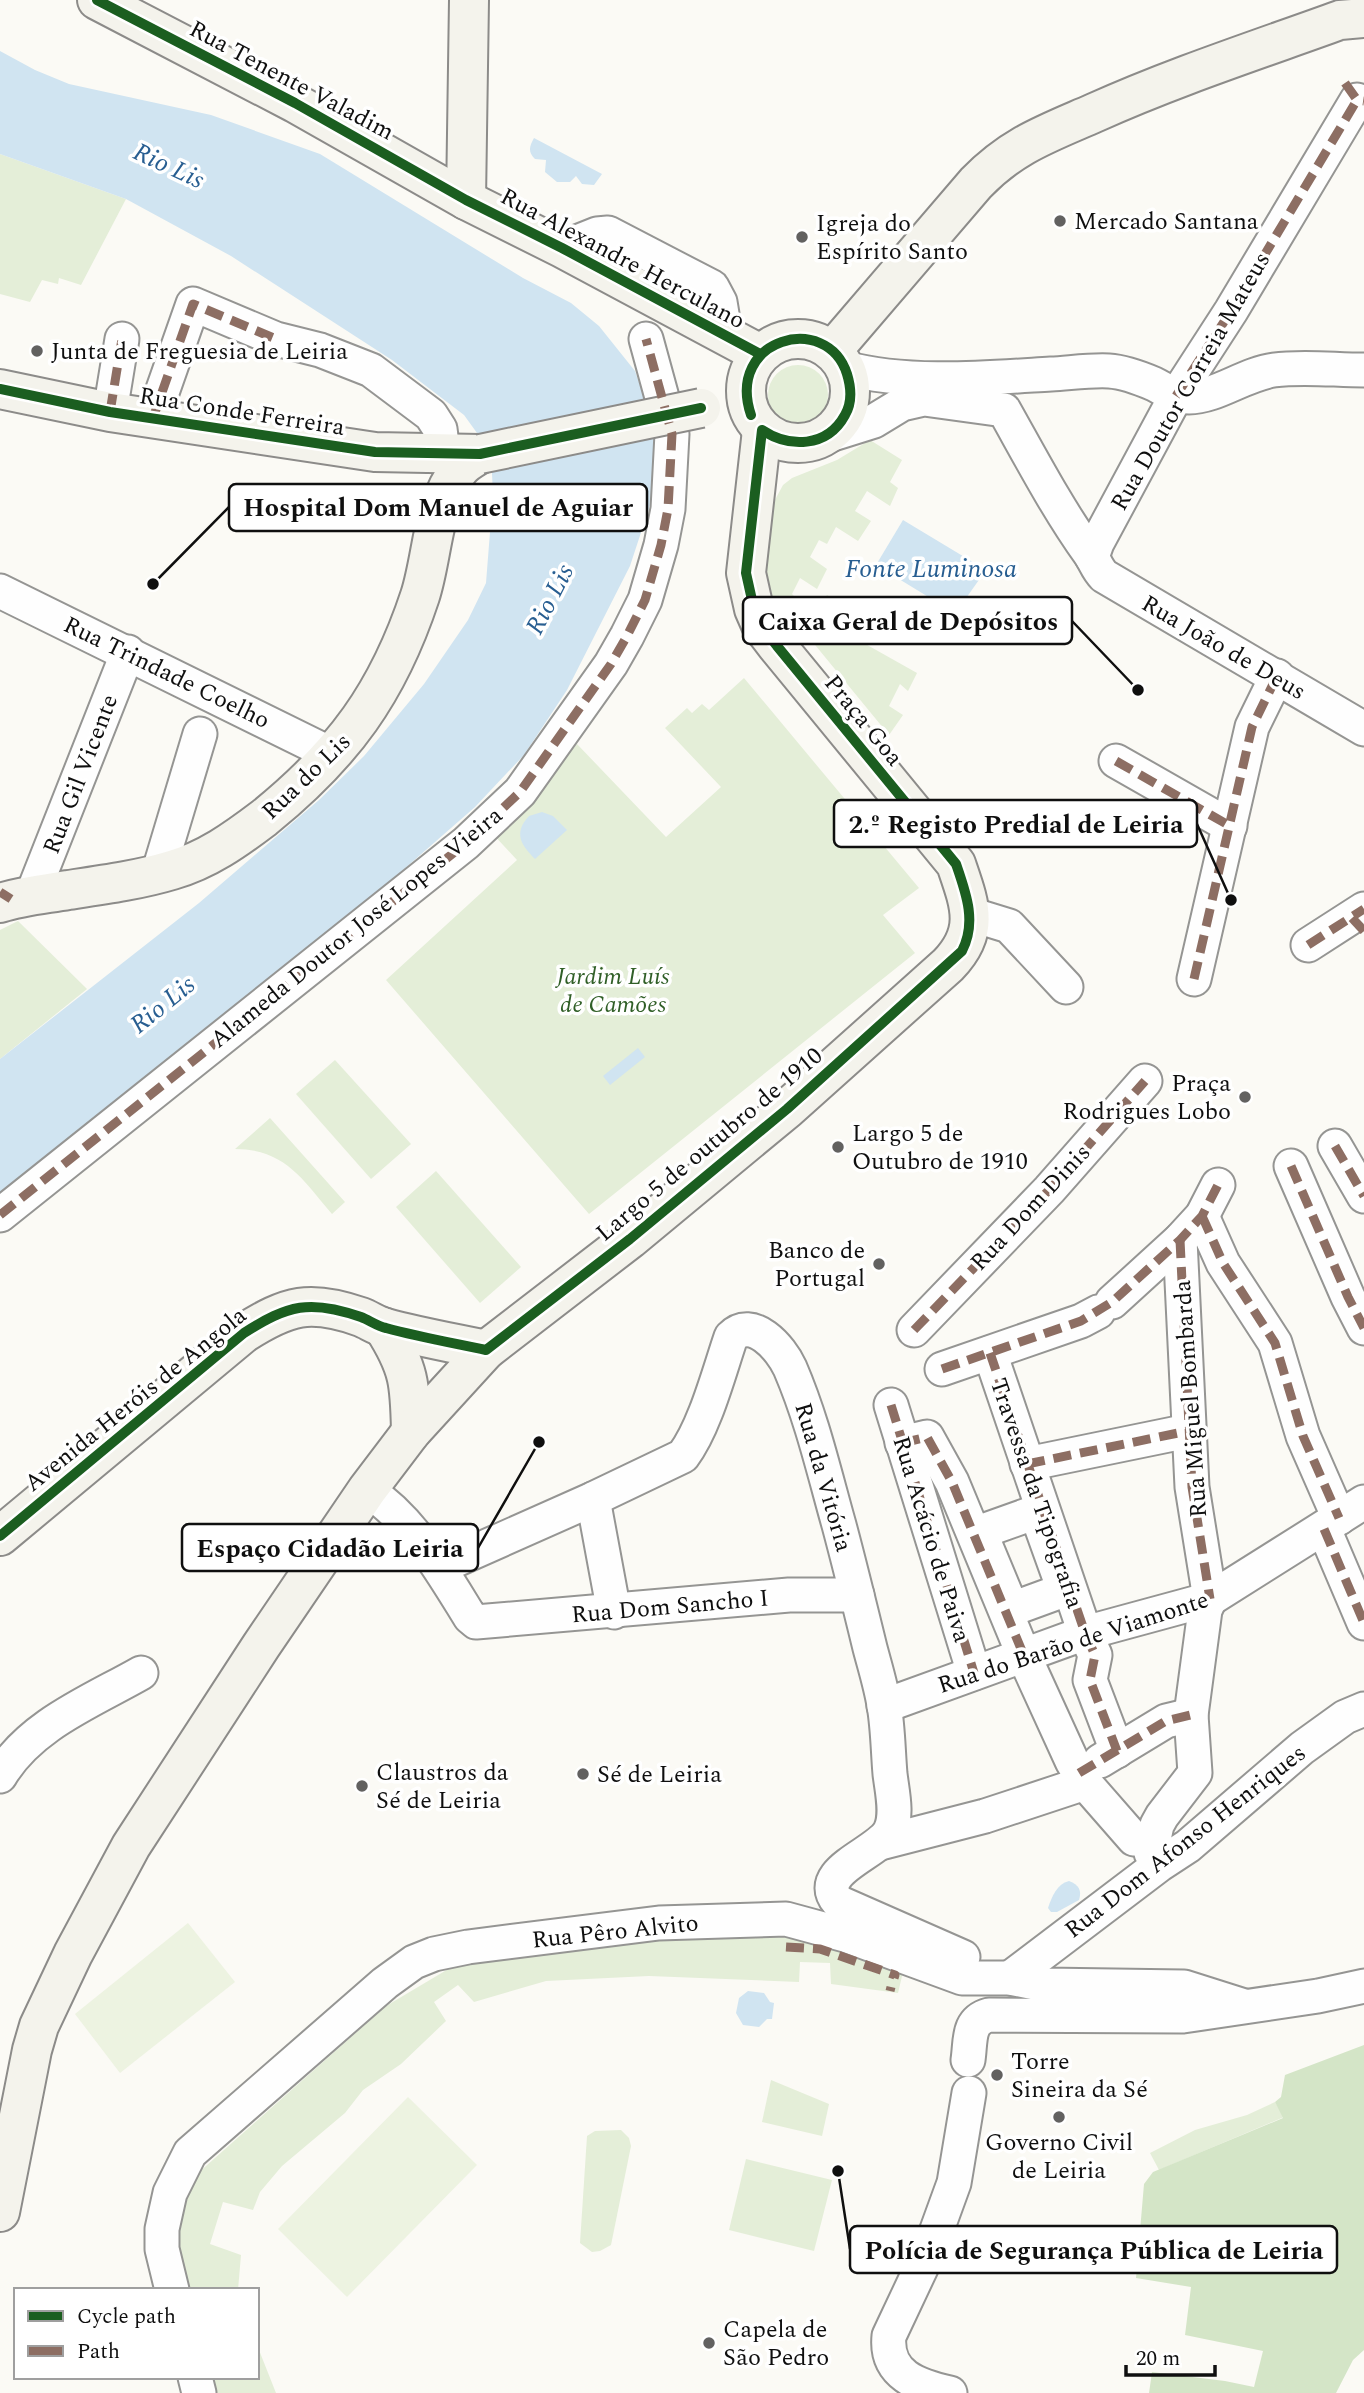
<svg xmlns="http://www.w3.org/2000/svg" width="1364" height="2393" font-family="Spectral,serif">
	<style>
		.green { fill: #e4eed8 }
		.forest { fill: #d4e5c7 }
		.pitch { fill: #edf3e1 }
		.water { fill: #d0e4f1 }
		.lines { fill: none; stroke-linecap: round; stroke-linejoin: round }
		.street-casing { stroke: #959593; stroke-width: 37 }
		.secondary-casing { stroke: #8c8b89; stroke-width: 42 }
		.street { stroke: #fefefe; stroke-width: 33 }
		.secondary { stroke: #f4f3ec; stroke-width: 38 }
		.secondary-bridge-casing { stroke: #8c8b89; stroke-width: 42; stroke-linecap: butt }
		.secondary-bridge { stroke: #f4f3ec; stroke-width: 38 }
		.quiet { stroke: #8d6e63; stroke-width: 9; stroke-dasharray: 18 9; stroke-linecap: butt }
		.cycleway-casing { stroke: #fff; stroke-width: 15 }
		.cycleway { stroke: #1b5e20; stroke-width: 10 }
		.poi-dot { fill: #626160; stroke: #fff; stroke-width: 2.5 }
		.labels { text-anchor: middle; stroke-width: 7; stroke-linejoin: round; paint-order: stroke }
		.street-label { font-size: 24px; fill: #0f0f0f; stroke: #fff }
		.poi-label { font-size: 24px; fill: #0f0f0f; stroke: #fff; text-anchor: start }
		.park-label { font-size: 24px; font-style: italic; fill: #305f27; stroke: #fff }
		.water-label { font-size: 26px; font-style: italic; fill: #285e91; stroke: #fff }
		.leader { fill: none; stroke: #0f0f0f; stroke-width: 2.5 }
		.callout-dot { fill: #0f0f0f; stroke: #fff; stroke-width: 2.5 }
		.callout { fill: #fff; stroke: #0f0f0f; stroke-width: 2.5 }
		.callout-label { font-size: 26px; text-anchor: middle; font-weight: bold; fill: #0f0f0f }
	</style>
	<rect width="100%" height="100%" fill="#fbfaf5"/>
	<g class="green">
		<path d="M0 154 126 199 81 285 59 278 58 284 42 280 30 302 0 294Z"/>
		<circle cx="798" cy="395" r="30"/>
		<path d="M870 440 902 460 890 482 898 488 890 506 867 491 855 511 871 521 858 541 836 527 827 544 819 540 810 557 827 569 817 589 800 578 792 594 798 600 787 621 766 605 756 579 768 513 783 485 792 478 837 460Z"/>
		<path d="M827 595 863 621 853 637 917 673 908 691 900 684 889 706 903 715 889 735 802 629Z"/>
		<path d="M744 678 919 888 883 915 915 953 589 1214 386 980 517 860 491 832 577 744 666 837 721 787 665 728 687 708 692 713 702 704 709 710Z"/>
		<path d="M18 921 87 989 0 1059V930Z"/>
		<path d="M335 1060 411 1144 371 1179 296 1094Z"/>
		<path d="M270 1118 345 1202 332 1214C303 1180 285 1149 235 1149Z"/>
		<path d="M436 1171 521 1267 480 1303 396 1207Z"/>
		<path d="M777 1934 826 1941 903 1972 898 1993 831 1984 830 1963 800 1962 799 1982 649 1976 546 1981 474 2002 458 1985 434 2002 446 2021 401 2064 363 2090 345 2113 282 2166 260 2192 253 2210 223 2202 210 2244 241 2255 238 2290H186L174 2230 188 2182 386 2006 450 1968 601 1943Z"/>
		<path d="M771 2080 829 2104 822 2136 762 2122Z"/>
		<path d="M1275 2102 1284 2117 1159 2170 1150 2153 1195 2130 1247 2115Z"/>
		<path d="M621 2130 629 2138 631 2146 611 2245 600 2251 592 2252 580 2243 587 2136 595 2131Z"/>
		<path d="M746 2159 832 2180 814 2251 729 2230Z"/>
		<path d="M257 2345 276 2393H217L212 2377H257Z"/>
	</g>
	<path class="forest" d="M1364 2045V2350L1353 2360 1336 2393H1149L1152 2372 1225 2381 1254 2387 1263 2351 1185 2335 1191 2287 1136 2278 1144 2184 1153 2172 1283 2118 1275 2102 1281 2097 1285 2075Z"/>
	<g class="pitch">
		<path d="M188 1923 235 1982 120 2073 75 2014Z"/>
		<path d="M408 2097 477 2165 347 2297 278 2229Z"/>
	</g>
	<g class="water">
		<path d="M0 51 35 70 69 84 211 115 320 154 523 278 571 303 599 326 635 371 659 440 654 493 630 566 567 690 524 755 475 807 379 891 0 1195V1059L199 903 319 800 364 756 424 684 468 620 486 583 493 494 491 454 477 433 464 415 392 360 231 256 126 199 0 154Z"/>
		<path d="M534 138 602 174 594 185 582 184 576 176 570 182H557L545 172 546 160 535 159C528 152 529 147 534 138Z"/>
		<path d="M903 520 986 570 964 601 958 615 876 565Z"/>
		<path d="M542 812 553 816 567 830 535 859C521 845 513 833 529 816Z"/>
		<path d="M638 1048 645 1057 610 1085 603 1076Z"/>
		<path d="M1069 1881C1079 1885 1082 1890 1079 1900L1057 1912H1051L1048 1908C1052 1896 1057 1884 1069 1881Z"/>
		<path d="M748 1991 764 1993 770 2002 774 2003 772 2019H767L759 2027 743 2025 736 2013 739 1998Z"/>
	</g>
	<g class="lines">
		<defs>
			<g id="street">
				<path d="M562 248 597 234 608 233 712 287 720 302 722 314"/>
				<path d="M845 368C908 385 985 378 1051 374 1070 373 1090 370 1109 371 1125 372 1140 378 1154 384 1166 390 1175 397 1189 397 1216 397 1245 374 1274 370 1303 366 1335 370 1364 370"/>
				<path d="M110 412 122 339"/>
				<path d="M153 418 193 304 276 339 320 350 371 370 431 415 440 429 443 452"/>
				<path d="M823 437 874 421 902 404 924 399 1004 410C1031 458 1057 508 1090 554 1095 561 1097 569 1104 576L1364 729"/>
				<path d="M1092 557 1097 543 1176 396 1231 311 1357 100"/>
				<path d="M0 591 333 755"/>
				<path d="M1116 761 1230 826"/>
				<path d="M158 874 200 734"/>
				<path d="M32 895 128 652"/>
				<path d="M970 914 1009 926 1066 987"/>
				<path d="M1308 945 1364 909"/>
				<path d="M1194 979 1252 727 1277 676"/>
				<path d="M1335 1146 1364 1196"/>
				<path d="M1291 1166 1348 1297 1364 1328"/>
				<path d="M0 1215 466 843 520 792 611 664 627 636 645 600 661 545 668 509 672 434 646 339"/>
				<path d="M1202 1216 1223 1263 1275 1343 1303 1436 1339 1518"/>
				<path d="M1112 1302 1180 1240 1202 1216 1218 1185"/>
				<path d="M914 1330 1049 1190 1145 1081"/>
				<path d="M990 1353 1085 1633 1095 1655 1090 1680 1117 1751"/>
				<path d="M942 1369 1081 1321 1098 1312"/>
				<path d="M891 1405 974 1673"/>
				<path d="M902 1443 927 1437 952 1482 1024 1656 1072 1761 1085 1783 1134 1839"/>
				<path d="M1027 1464 1188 1431"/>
				<path d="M367 1490C413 1520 442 1572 470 1617L476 1622 789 1595H857"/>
				<path d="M593 1499 614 1612"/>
				<path d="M1036 1512 1064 1590 1012 1609 980 1532Z"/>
				<path d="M1324 1529 1364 1623"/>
				<path d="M440 1567 593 1499 683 1456C705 1427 719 1372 731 1337 752 1315 781 1348 790 1368 812 1419 824 1472 839 1525 850 1566 860 1607 870 1648 875 1667 881 1686 884 1705 888 1727 888 1751 890 1774 892 1791 898 1815 890 1831 878 1854 812 1871 838 1902L963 1957"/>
				<path d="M884 1706 1085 1633 1210 1599 1364 1502"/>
				<path d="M1100 1761 1166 1721 1191 1715"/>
				<path d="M0 1776C30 1725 92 1701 141 1673"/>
				<path d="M884 1842 985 1816 1085 1783"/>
				<path d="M1151 1853 1157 1825 1162 1816 1195 1773 1191 1715 1205 1610 1210 1599 1192 1487 1180 1240"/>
				<path d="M1010 1978 1159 1865 1188 1846 1302 1748 1345 1717 1364 1709"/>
				<path d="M968 2060C971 2040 967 2021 989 2015L1183 2016 1318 1996 1364 1986"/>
				<path d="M172 2290 162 2249V2229L170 2193 190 2153 385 1983 414 1962 434 1954 468 1947 659 1923 786 1919 845 1935 962 1978H1010L1045 1985 1184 1987 1244 2006"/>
				<path d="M195 2377 199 2393"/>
				<path d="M950 2393C918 2386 885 2375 889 2336L930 2249 954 2183 969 2093"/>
			</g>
			<g id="secondary">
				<path d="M97 0 295 103 466 200 562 248 760 354"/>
				<path d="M466 200 469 0"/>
				<circle cx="798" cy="391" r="52"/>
				<path d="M832 351 976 183C1013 145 1046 134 1094 113 1174 77 1257 50 1340 20L1364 18"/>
				<path d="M0 389 110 412 375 452 480 454"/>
				<path d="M0 903C22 896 45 894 68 890 102 885 139 880 172 870 207 860 235 840 264 818 343 754 388 693 420 596 433 556 432 503 459 470 464 463 472 459 480 454"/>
				<path d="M383 1327C410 1369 410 1385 411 1432"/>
				<path d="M0 1536 244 1333C288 1305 310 1299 361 1317 369 1320 377 1326 386 1328 419 1337 453 1343 486 1350"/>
				<path d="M0 2212 32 2050 39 2026 73 1954 131 1846 261 1646 367 1490 411 1432 486 1350 630 1239 787 1109 948 965C981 931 970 905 956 864L777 646 761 625 754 609 746 573 762 430"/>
			</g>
		</defs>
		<use href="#street" class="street-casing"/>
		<use href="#secondary" class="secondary-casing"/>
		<use href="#street" class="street"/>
		<use href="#secondary" class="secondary"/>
		<defs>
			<path id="secondary-bridge" d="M480 454 701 408"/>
		</defs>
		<use href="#secondary-bridge" class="secondary-bridge-casing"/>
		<use href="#secondary-bridge" class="secondary-bridge"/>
		<g class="quiet">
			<path d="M1345 83 1357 100 1364 101"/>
			<path d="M1176 396 1231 311 1357 100"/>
			<path d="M110 412 122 339"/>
			<path d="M153 418 193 304 276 339"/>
			<path d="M1116 761 1230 826"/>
			<path d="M0 892 11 899"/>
			<path d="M1352 918 1364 931"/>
			<path d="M1308 945 1364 909"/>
			<path d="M1194 979 1252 727 1277 676"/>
			<path d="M1335 1146 1364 1196"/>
			<path d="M1291 1166 1348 1297 1364 1328"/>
			<path d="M0 1215 466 843 520 792 611 664 627 636 645 600 661 545 668 509 672 434 646 339"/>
			<path d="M1202 1216 1223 1263 1275 1343 1303 1436 1339 1518"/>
			<path d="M1180 1240 1192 1487 1210 1599"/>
			<path d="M914 1330 1049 1190 1145 1081"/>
			<path d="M990 1353 1085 1633 1095 1655 1090 1680 1117 1751"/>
			<path d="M942 1369 1081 1321 1112 1302 1180 1240 1202 1216 1218 1185"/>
			<path d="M891 1405 974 1673"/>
			<path d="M902 1443 927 1437 952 1482 1024 1656"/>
			<path d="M1027 1464 1188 1431"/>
			<path d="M1324 1529 1364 1623"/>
			<path d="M1079 1773 1166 1721 1191 1715"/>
			<path d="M786 1947 820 1949 895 1975 894 1978"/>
			<path d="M890 1991 891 1987"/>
		</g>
		<defs>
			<g id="cycleway">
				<path d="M97 0 295 103 466 200 562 248 760 354"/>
				<path d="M0 389 110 412 375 452 480 454 701 408"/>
				<path d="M0 1536 244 1333C288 1305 310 1299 361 1317 369 1320 377 1326 386 1328 419 1337 453 1343 486 1350L630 1239 787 1109 962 951C977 922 966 893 956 864L777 646 761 625 754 609 746 573 762 430C789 448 827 448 845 415 852 403 851 387 847 374 827 311 725 338 751 415"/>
			</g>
		</defs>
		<use href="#cycleway" class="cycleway-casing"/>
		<use href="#cycleway" class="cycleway"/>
	</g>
	<g class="poi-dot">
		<circle cx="1060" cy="221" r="7"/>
		<circle cx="802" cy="237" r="7"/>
		<circle cx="37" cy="351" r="7"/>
		<circle cx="1245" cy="1097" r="7"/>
		<circle cx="838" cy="1147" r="7"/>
		<circle cx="879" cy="1264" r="7"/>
		<circle cx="583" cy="1774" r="7"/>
		<circle cx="362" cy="1786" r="7"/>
		<circle cx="997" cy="2075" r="7"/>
		<circle cx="1059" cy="2117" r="7"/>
		<circle cx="709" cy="2343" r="7"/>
	</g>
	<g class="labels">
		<g class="street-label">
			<text transform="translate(292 80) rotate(28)" y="8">Rua Tenente Valadim</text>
			<text transform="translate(623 258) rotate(28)" y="8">Rua Alexandre Herculano</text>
			<text transform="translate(1190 381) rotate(-60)" y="8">Rua Doutor Correia Mateus</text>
			<text transform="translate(242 411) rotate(9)" y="8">Rua Conde Ferreira</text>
			<text transform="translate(1224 647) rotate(30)" y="8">Rua João de Deus</text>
			<text transform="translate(167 672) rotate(26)" y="8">Rua Trindade Coelho</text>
			<text transform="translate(864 720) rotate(51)" y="8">Praça Goa</text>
			<text transform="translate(80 774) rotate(-69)" y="8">Rua Gil Vicente</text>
			<text transform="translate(306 776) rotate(-44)" y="8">Rua do Lis</text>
			<text transform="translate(356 927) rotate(-39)" y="8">Alameda Doutor José Lopes Vieira</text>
			<text transform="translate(709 1144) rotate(-40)" y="8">Largo 5 de outubro de 1910</text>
			<text transform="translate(1030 1207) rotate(-47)" y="8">Rua Dom Dinis</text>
			<text transform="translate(135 1399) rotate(-39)" y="8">Avenida Heróis de Angola</text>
			<text transform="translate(1190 1399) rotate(-94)" y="8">Rua Miguel Bombarda</text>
			<text transform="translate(824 1477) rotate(74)" y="8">Rua da Vitória</text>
			<text transform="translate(1037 1493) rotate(71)" y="8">Travessa da Tipografia</text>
			<text transform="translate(932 1539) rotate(73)" y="8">Rua Acácio de Paiva</text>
			<text transform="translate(670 1606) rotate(-5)" y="8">Rua Dom Sancho I</text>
			<text transform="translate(1073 1642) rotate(-18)" y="8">Rua do Barão de Viamonte</text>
			<text transform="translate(1185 1841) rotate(-38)" y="8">Rua Dom Afonso Henriques</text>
			<text transform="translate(615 1931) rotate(-6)" y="8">Rua Pêro Alvito</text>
		</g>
		<g class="poi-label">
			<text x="1074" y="229">Mercado Santana</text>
			<text x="816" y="231">Igreja do<tspan x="816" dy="28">Espírito Santo</tspan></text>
			<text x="51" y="359">Junta de Freguesia de Leiria</text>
			<text x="1231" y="1091" text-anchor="end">Praça<tspan x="1231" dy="28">Rodrigues Lobo</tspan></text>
			<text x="852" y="1141">Largo 5 de<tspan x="852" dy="28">Outubro de 1910</tspan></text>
			<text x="865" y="1258" text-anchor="end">Banco de<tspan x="865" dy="28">Portugal</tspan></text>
			<text x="376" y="1780">Claustros da<tspan x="376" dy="28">Sé de Leiria</tspan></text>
			<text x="597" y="1782">Sé de Leiria</text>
			<text x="1011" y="2069">Torre<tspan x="1011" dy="28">Sineira da Sé</tspan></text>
			<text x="1059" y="2150" text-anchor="middle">Governo Civil<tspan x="1059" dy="28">de Leiria</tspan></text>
			<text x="723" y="2337">Capela de<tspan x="723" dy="28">São Pedro</tspan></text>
		</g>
		<g class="park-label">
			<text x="613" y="984">Jardim Luís<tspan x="613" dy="28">de Camões</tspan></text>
		</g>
		<g class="water-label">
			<text transform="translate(169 165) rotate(25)" y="9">Rio Lis</text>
			<text x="931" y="577">Fonte Luminosa</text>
			<text transform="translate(549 599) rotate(-63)" y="9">Rio Lis</text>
			<text transform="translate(162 1004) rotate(-39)" y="9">Rio Lis</text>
		</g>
	</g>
	<path class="leader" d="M153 584L229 507M1138 690L1072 621M1231 900L1197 824M539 1442L478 1548M838 2171L850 2249"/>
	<g class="callout-dot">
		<circle cx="153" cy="584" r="7"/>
		<circle cx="1138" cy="690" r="7"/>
		<circle cx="1231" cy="900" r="7"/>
		<circle cx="539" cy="1442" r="7"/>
		<circle cx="838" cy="2171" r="7"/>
	</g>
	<g class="callout">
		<rect x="229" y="484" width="418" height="47" rx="7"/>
		<rect x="743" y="597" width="329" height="47" rx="7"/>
		<rect x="834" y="800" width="363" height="47" rx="7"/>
		<rect x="182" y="1524" width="296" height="47" rx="7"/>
		<rect x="850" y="2226" width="487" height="47" rx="7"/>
	</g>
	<g class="callout-label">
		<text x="438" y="516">Hospital Dom Manuel de Aguiar</text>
		<text x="908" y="630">Caixa Geral de Depósitos</text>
		<text x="1016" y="833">2.º Registo Predial de Leiria</text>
		<text x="330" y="1557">Espaço Cidadão Leiria</text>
		<text x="1094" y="2259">Polícia de Segurança Pública de Leiria</text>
	</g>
	<rect x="14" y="2288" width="245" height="91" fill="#ffffff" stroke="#9f9f9f" stroke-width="2"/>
	<rect x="28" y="2311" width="35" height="10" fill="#1b5e20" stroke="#9f9f9f" stroke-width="2"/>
	<text x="77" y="2323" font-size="21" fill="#0f0f0f">Cycle path</text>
	<rect x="28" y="2346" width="35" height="10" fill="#8d6e63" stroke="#9f9f9f" stroke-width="2"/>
	<text x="77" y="2358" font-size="21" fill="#0f0f0f">Path</text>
	<path d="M1126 2365v10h89v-10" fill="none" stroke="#0f0f0f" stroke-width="3.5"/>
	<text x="1136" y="2365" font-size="21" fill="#0f0f0f" stroke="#ffffff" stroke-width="5" paint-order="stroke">20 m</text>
</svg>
